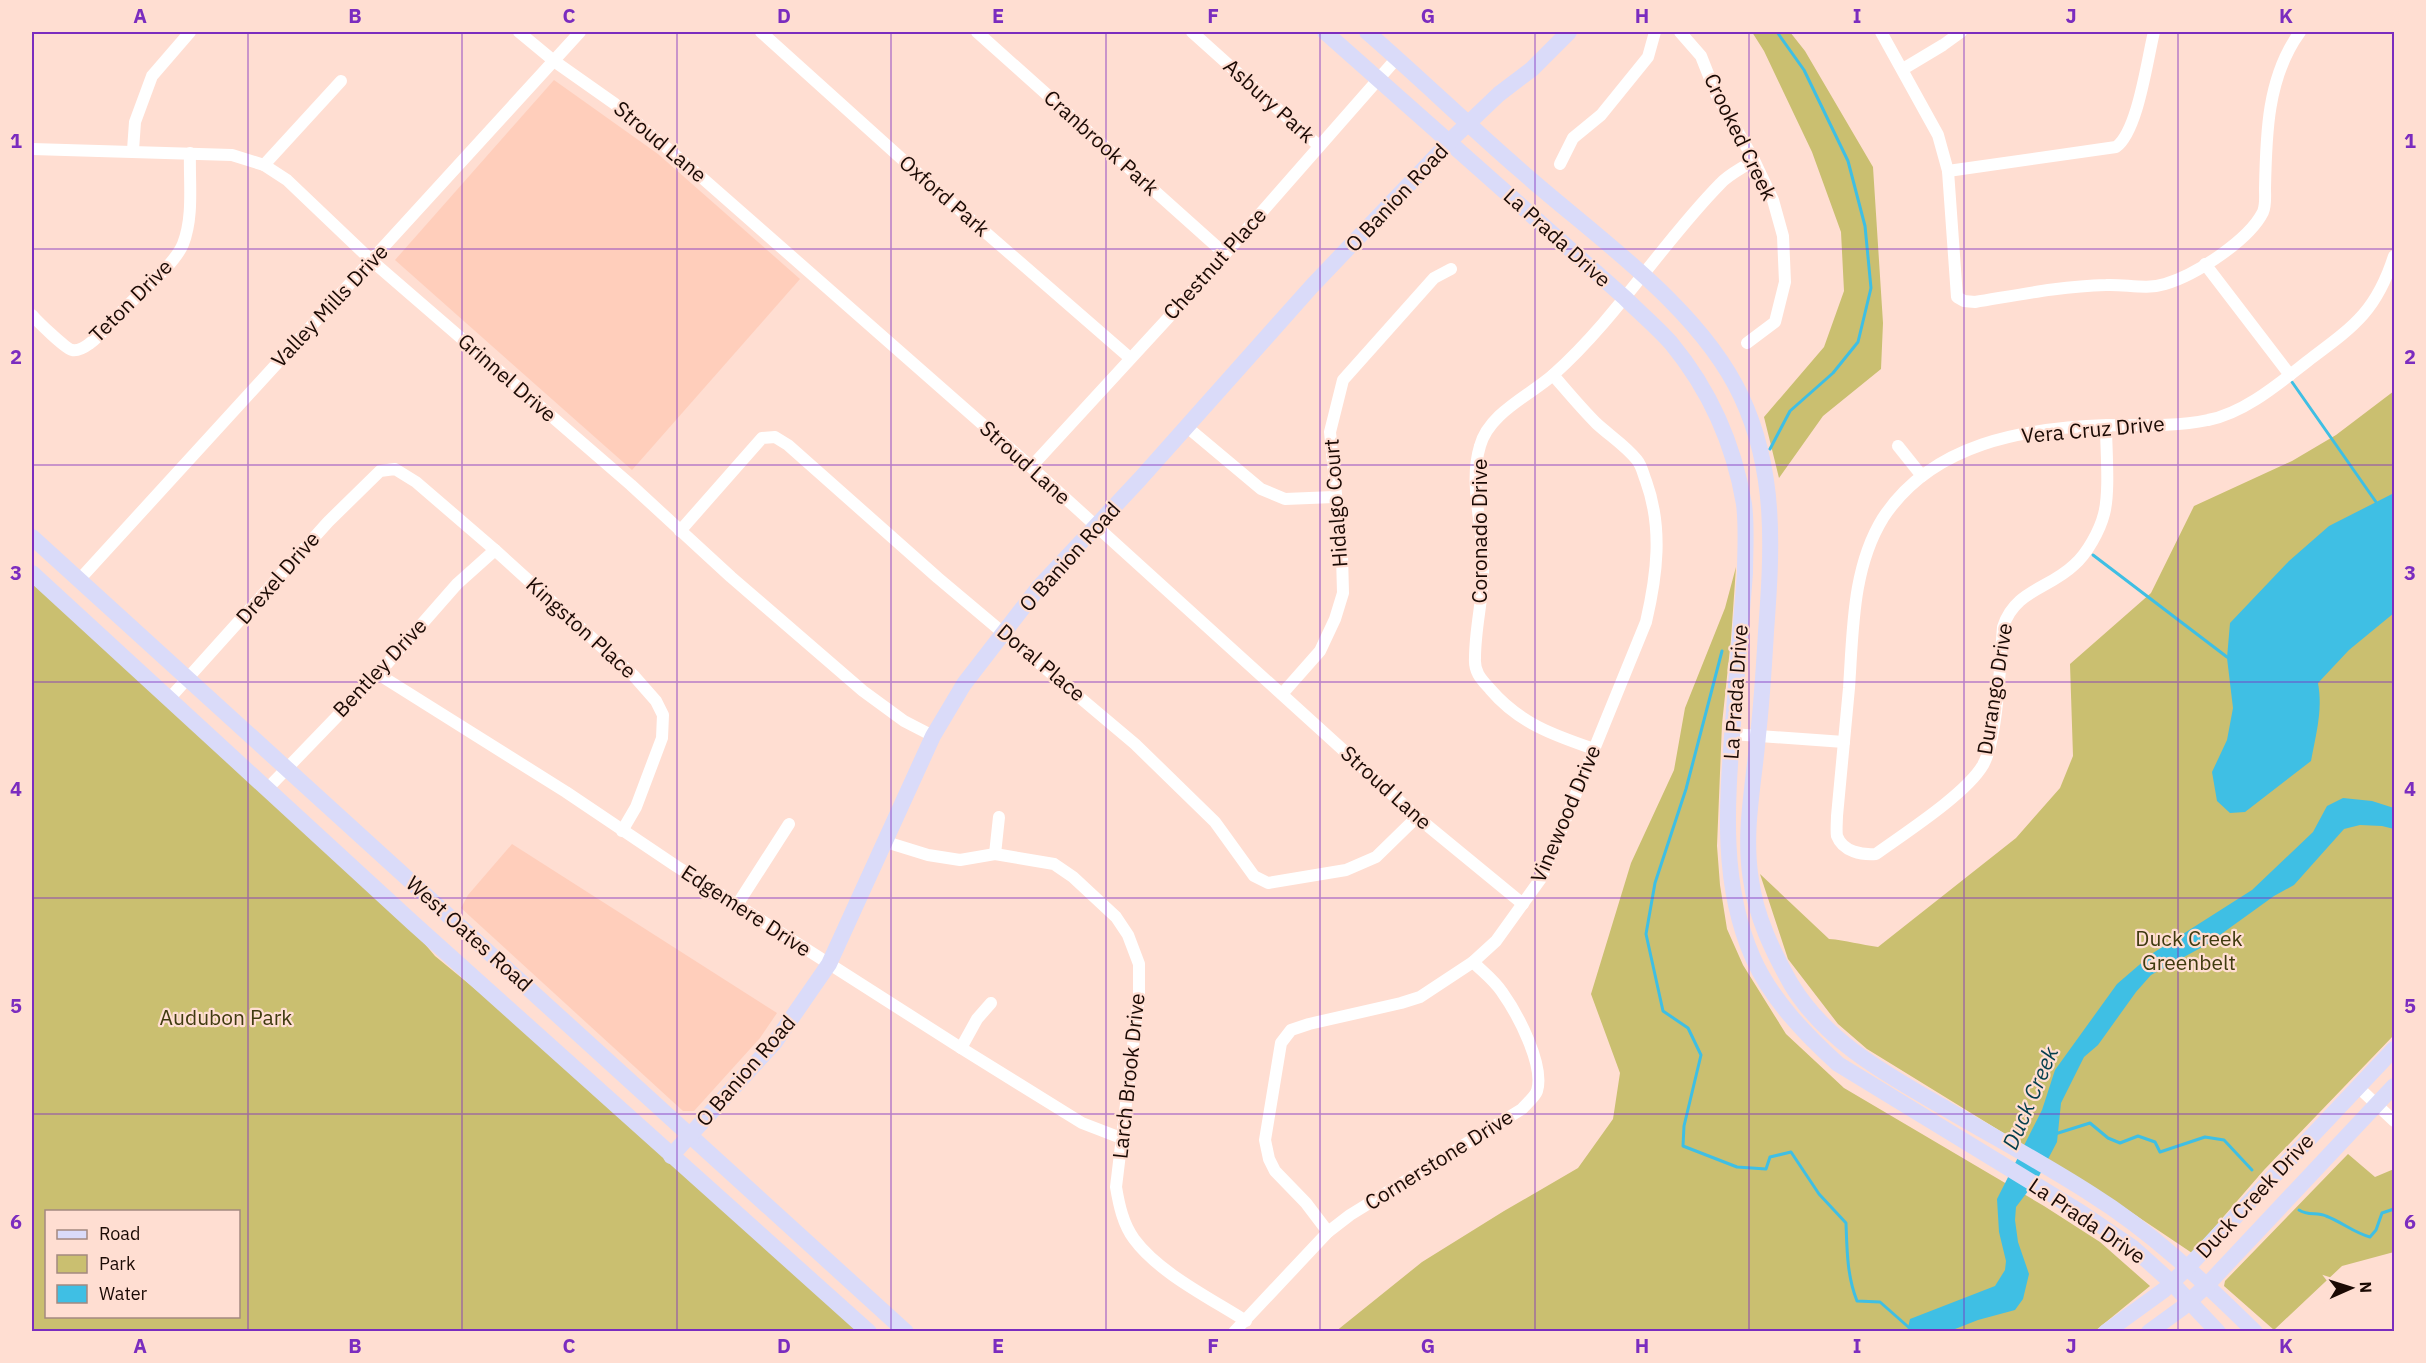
<svg xmlns="http://www.w3.org/2000/svg" width="2426" height="1363" font-family="'IBM Plex Sans',sans-serif">
	<style>
		.built { fill: #ffcebb }
		.green { fill: #cabf70; fill-rule: evenodd }
		.water { fill: #3fbfe4 }
		.lines { fill: none; stroke-linecap: round; stroke-linejoin: round }
		.stream { stroke: #3fbfe4; stroke-width: 3 }
		.street { stroke: #fff; stroke-width: 12 }
		.secondary { stroke: #dadbf9; stroke-width: 16 }
		.grid { fill: none; stroke: #7b2cbf; stroke-width: 1.5; stroke-opacity: 0.55 }
		.labels { text-anchor: middle; stroke-width: 4.5; stroke-linejoin: round; paint-order: stroke }
		.street-label { font-size: 21px; fill: #1b0a04; stroke: #ffded2 }
		.park-label { font-size: 21px; fill: #3f3a0f; stroke: #ffded2 }
		.water-label { font-size: 22px; font-style: italic; fill: #043e4d; stroke: #ffded2 }
		.neatline { fill: none; stroke: #7b2cbf; stroke-width: 2 }
		.grid-label { font-size: 20px; text-anchor: middle; font-weight: bold; fill: #7b2cbf }
	</style>
	<rect width="100%" height="100%" fill="#ffded2"/>
	<g class="built">
		<path d="M554 80 658 154 800 279 632 470 395 260Z"/>
		<path d="M512 844 777 1013 760 1038 694 1111H683L461 908 468 895Z"/>
	</g>
	<g class="green">
		<path d="M1752 32H1790L1805 51 1873 167 1883 323 1881 369 1823 416 1779 478 1764 417 1824 347 1844 291 1841 232 1812 152 1764 51Z"/>
		<path d="M2394 391V1035L2264 1170 2192 1253 2119 1204 1867 1049 1838 1024 1788 959 1760 874 1829 939C1846 940 1861 945 1878 947L2016 838 2060 788 2073 756 2070 664 2151 593 2194 506 2292 461 2336 435Z"/>
		<path d="M1736 567 1731 639 1722 724 1717 846 1720 885 1727 929 1743 965 1786 1034 1844 1088 2044 1206 2100 1242 2150 1286 2095 1331 1335 1332 1422 1262 1504 1211 1578 1168 1613 1119 1620 1073 1591 994 1631 863 1674 770 1685 708 1725 608Z"/>
		<path d="M32 580 408 924 435 956 520 1026 859 1331H32ZM46 1212H238V1316H46Z"/>
		<path d="M2348 1154 2375 1177 2394 1169V1252L2342 1266 2274 1330 2224 1286 2225 1281Z"/>
	</g>
	<g class="water">
		<path d="M2394 493V613L2349 650 2318 683C2323 710 2316 734 2311 761L2245 812 2230 813 2217 801 2212 772 2227 740 2233 708 2227 658 2230 623 2289 561 2329 526Z"/>
		<path d="M2343 798 2372 801 2394 808V829L2382 826 2360 825 2344 829 2294 885 2274 896 2206 945 2151 975 2136 992 2098 1045 2084 1057 2061 1103 2057 1142 2038 1178 2016 1207 2015 1220 2018 1242 2029 1274 2023 1299 2015 1310 1978 1320 1950 1331 1907 1332 1910 1319 1995 1286 2005 1270 2006 1261 1999 1232 1997 1199 2042 1110 2055 1070 2117 984 2153 953 2252 890 2313 832 2327 806Z"/>
	</g>
	<g class="lines">
		<g class="stream">
			<path d="M2292 382 2376 502"/>
			<path d="M1770 449 1790 411 1833 373 1858 342 1871 288 1865 226 1848 161 1804 70 1777 32"/>
			<path d="M2093 555 2227 657"/>
			<path d="M1722 651 1686 789 1655 883 1646 934 1663 1011 1688 1028 1701 1055 1684 1126 1683 1146 1737 1167 1766 1169 1770 1157 1791 1152 1819 1194 1846 1223C1847 1250 1847 1276 1857 1301L1880 1302 1914 1332"/>
			<path d="M2055 1134 2090 1123 2108 1138 2120 1143 2138 1136 2155 1142 2160 1152 2205 1137 2224 1140 2252 1170"/>
			<path d="M2299 1210C2308 1216 2317 1212 2326 1216 2342 1222 2354 1233 2370 1237L2376 1230 2382 1213 2394 1209"/>
		</g>
		<g class="street">
			<path d="M519 32 554 61 615 104 700 176 1031 467 1417 817 1523 904"/>
			<path d="M761 32 923 178 1130 358"/>
			<path d="M977 32 1225 254"/>
			<path d="M1192 32 1319 146"/>
			<path d="M1680 32 1701 56 1716 94 1754 160 1773 200 1783 236 1785 282 1775 322 1747 343"/>
			<path d="M1881 32 1938 135 1948 171 1957 297 1964 301 1975 302C2018 295 2062 286 2106 285 2126 284 2146 290 2165 284 2196 275 2249 240 2263 212 2266 205 2265 196 2265 189 2266 135 2267 77 2300 32"/>
			<path d="M1903 69 1943 45 1961 32"/>
			<path d="M32 149 232 155 264 165 287 180 372 261 631 485 731 577 863 691 904 721 933 736"/>
			<path d="M133 150 135 122 152 76 190 32"/>
			<path d="M1560 164 1573 138 1601 115 1648 57 1655 32"/>
			<path d="M264 165 341 81"/>
			<path d="M1948 171 2116 147C2138 131 2147 60 2154 32"/>
			<path d="M2205 264 2290 375"/>
			<path d="M32 315C37 321 67 350 72 350 78 351 85 347 89 344 103 334 113 320 125 308 141 292 175 264 183 244 194 216 189 182 190 153"/>
			<path d="M2106 425C2106 449 2110 492 2104 514 2100 530 2087 554 2074 565 2049 589 2015 590 2003 627 2000 661 1998 738 1983 765 1966 794 1905 833 1876 854 1862 855 1843 852 1837 836 1836 830 1837 821 1837 816 1841 773 1845 730 1849 688 1853 631 1852 568 1883 518 1932 443 2024 428 2107 425 2140 425 2175 427 2208 420 2246 413 2283 380 2313 357 2356 325 2377 309 2394 256"/>
			<path d="M1187 427 1261 489 1285 499 1334 497"/>
			<path d="M1898 446 1922 476"/>
			<path d="M1031 467 1181 304 1397 58"/>
			<path d="M680 531 762 438 775 437 788 445 938 578 1135 744 1215 822 1254 876 1268 883 1346 870 1376 857 1417 817"/>
			<path d="M79 580 580 32"/>
			<path d="M378 674 566 792 676 866 961 1048 1082 1123 1121 1138"/>
			<path d="M1282 694 1320 651 1335 619 1343 593 1342 555 1330 432 1343 380 1434 278 1451 269"/>
			<path d="M169 699 328 522 380 471 395 469 416 482 495 550 634 676 656 701 663 715 662 738 636 807 622 831"/>
			<path d="M1732 734 1844 742"/>
			<path d="M1594 749C1553 735 1519 723 1490 689 1481 679 1474 672 1475 658 1475 624 1485 593 1483 559 1482 523 1469 482 1480 446 1489 413 1529 396 1553 375 1617 318 1661 244 1720 184 1729 174 1743 168 1754 160"/>
			<path d="M268 788 378 674 457 584 495 550"/>
			<path d="M886 842 928 855 960 860 995 854 1054 864 1073 877 1116 917 1128 935 1139 964V996L1116 1187C1119 1205 1123 1224 1134 1239 1159 1273 1210 1298 1246 1321"/>
			<path d="M995 854 999 817"/>
			<path d="M737 905 789 824"/>
			<path d="M961 1048 977 1019 991 1003"/>
			<path d="M2358 1087 2394 1121"/>
			<path d="M1328 1232 1306 1203 1275 1171 1269 1159 1265 1140 1281 1043 1291 1030 1309 1024 1401 1003 1420 997 1473 962 1496 941 1542 877 1646 622C1657 575 1663 528 1646 481 1643 474 1642 466 1637 460 1625 445 1610 436 1596 423 1581 408 1567 391 1553 375"/>
			<path d="M1234 1332 1328 1232 1350 1215 1522 1109C1526 1104 1535 1097 1537 1091 1545 1065 1517 1013 1502 992 1494 980 1483 972 1473 962"/>
		</g>
		<g class="secondary">
			<path d="M1325 32 1625 298C1640 313 1657 327 1671 343 1709 389 1734 445 1744 504 1747 527 1745 551 1745 573 1741 623 1737 673 1733 723 1727 803 1720 883 1753 958 1771 999 1805 1034 1838 1064L2082 1213 2132 1247 2171 1282 2218 1332"/>
			<path d="M1367 32C1419 77 1468 125 1520 170 1593 235 1699 306 1741 396 1777 472 1772 550 1766 632 1764 666 1762 701 1758 735 1754 784 1743 831 1751 880 1756 917 1773 952 1791 984 1826 1042 1886 1074 1943 1107 1992 1136 2043 1163 2091 1194 2152 1232 2204 1282 2255 1332"/>
			<path d="M32 537 906 1332"/>
			<path d="M32 573 413 923 869 1332"/>
			<path d="M671 1156 775 1042 829 964 933 736 964 684 1039 587 1140 479 1312 286 1456 135 1499 94 1532 69 1569 32"/>
			<path d="M2106 1332 2164 1290 2188 1267 2394 1049"/>
			<path d="M2149 1332 2182 1308 2207 1285 2394 1086"/>
		</g>
	</g>
	<path class="grid" d="M248 32V1332M462 32V1332M677 32V1332M891 32V1332M1106 32V1332M1320 32V1332M1535 32V1332M1749 32V1332M1964 32V1332M2178 32V1332M32 249H2394M32 465H2394M32 682H2394M32 898H2394M32 1114H2394"/>
	<g class="labels">
		<g class="street-label">
			<text transform="translate(1269 101) rotate(42)" y="7">Asbury Park</text>
			<text transform="translate(1740 137) rotate(64)" y="7">Crooked Creek</text>
			<text transform="translate(660 142) rotate(40)" y="7">Stroud Lane</text>
			<text transform="translate(1101 143) rotate(42)" y="7">Cranbrook Park</text>
			<text transform="translate(944 196) rotate(41)" y="7">Oxford Park</text>
			<text transform="translate(1397 198) rotate(-47)" y="7">O Banion Road</text>
			<text transform="translate(1557 238) rotate(42)" y="7">La Prada Drive</text>
			<text transform="translate(1215 264) rotate(-48)" y="7">Chestnut Place</text>
			<text transform="translate(131 301) rotate(-45)" y="7">Teton Drive</text>
			<text transform="translate(330 306) rotate(-47)" y="7">Valley Mills Drive</text>
			<text transform="translate(507 378) rotate(41)" y="7">Grinnel Drive</text>
			<text transform="translate(2093 430) rotate(-5)" y="7">Vera Cruz Drive</text>
			<text transform="translate(1025 463) rotate(42)" y="7">Stroud Lane</text>
			<text transform="translate(1336 503) rotate(-94)" y="7">Hidalgo Court</text>
			<text transform="translate(1480 531) rotate(-90)" y="7">Coronado Drive</text>
			<text transform="translate(1070 557) rotate(-48)" y="7">O Banion Road</text>
			<text transform="translate(278 578) rotate(-49)" y="7">Drexel Drive</text>
			<text transform="translate(581 628) rotate(42)" y="7">Kingston Place</text>
			<text transform="translate(1041 663) rotate(40)" y="7">Doral Place</text>
			<text transform="translate(380 668) rotate(-47)" y="7">Bentley Drive</text>
			<text transform="translate(1995 689) rotate(-81)" y="7">Durango Drive</text>
			<text transform="translate(1736 692) rotate(-86)" y="7">La Prada Drive</text>
			<text transform="translate(1386 788) rotate(42)" y="7">Stroud Lane</text>
			<text transform="translate(1566 814) rotate(-67)" y="7">Vinewood Drive</text>
			<text transform="translate(746 911) rotate(33)" y="7">Edgemere Drive</text>
			<text transform="translate(469 934) rotate(42)" y="7">West Oates Road</text>
			<text transform="translate(746 1071) rotate(-49)" y="7">O Banion Road</text>
			<text transform="translate(1129 1076) rotate(-84)" y="7">Larch Brook Drive</text>
			<text transform="translate(1439 1160) rotate(-32)" y="7">Cornerstone Drive</text>
			<text transform="translate(2255 1196) rotate(-47)" y="7">Duck Creek Drive</text>
			<text transform="translate(2087 1221) rotate(34)" y="7">La Prada Drive</text>
		</g>
		<g class="park-label">
			<text x="2189" y="946">Duck Creek<tspan x="2189" dy="24">Greenbelt</tspan></text>
			<text x="226" y="1025">Audubon Park</text>
		</g>
		<g class="water-label">
			<text transform="translate(2030 1098) rotate(-67)" y="8">Duck Creek</text>
		</g>
	</g>
	<rect width="2426" height="1363" fill="none" stroke="#ffded2" stroke-width="66"/>
	<rect x="45" y="1210" width="195" height="108" fill="#ffded2" stroke="#a48980" stroke-width="1.5"/>
	<rect x="57" y="1230" width="30" height="9" fill="#dadbf9" stroke="#a48980" stroke-width="1.5"/>
	<text x="99" y="1240" font-size="18" fill="#1b0a04">Road</text>
	<rect x="57" y="1255" width="30" height="18" fill="#cabf70" stroke="#a48980" stroke-width="1.5"/>
	<text x="99" y="1270" font-size="18" fill="#1b0a04">Park</text>
	<rect x="57" y="1285" width="30" height="18" fill="#3fbfe4" stroke="#a48980" stroke-width="1.5"/>
	<text x="99" y="1300" font-size="18" fill="#1b0a04">Water</text>
	<g transform="translate(2351 1288) rotate(87)" stroke="#ffded2" stroke-width="4.5" paint-order="stroke">
	<path d="M0-4.5L10 22L0 15L-10 22Z" fill="#1b0a04"/>
	<text y="-9" font-size="16" font-weight="bold" text-anchor="middle" fill="#1b0a04">N</text>
	</g>
	<rect x="33" y="33" width="2360" height="1297" class="neatline"/>
	<g class="grid-label">
		<text x="140" y="23">A</text>
		<text x="355" y="23">B</text>
		<text x="569" y="23">C</text>
		<text x="784" y="23">D</text>
		<text x="998" y="23">E</text>
		<text x="1213" y="23">F</text>
		<text x="1428" y="23">G</text>
		<text x="1642" y="23">H</text>
		<text x="1857" y="23">I</text>
		<text x="2071" y="23">J</text>
		<text x="2286" y="23">K</text>
		<text x="16" y="148">1</text>
		<text x="2410" y="148">1</text>
		<text x="16" y="364">2</text>
		<text x="2410" y="364">2</text>
		<text x="16" y="580">3</text>
		<text x="2410" y="580">3</text>
		<text x="16" y="796">4</text>
		<text x="2410" y="796">4</text>
		<text x="16" y="1013">5</text>
		<text x="2410" y="1013">5</text>
		<text x="16" y="1229">6</text>
		<text x="2410" y="1229">6</text>
		<text x="140" y="1353">A</text>
		<text x="355" y="1353">B</text>
		<text x="569" y="1353">C</text>
		<text x="784" y="1353">D</text>
		<text x="998" y="1353">E</text>
		<text x="1213" y="1353">F</text>
		<text x="1428" y="1353">G</text>
		<text x="1642" y="1353">H</text>
		<text x="1857" y="1353">I</text>
		<text x="2071" y="1353">J</text>
		<text x="2286" y="1353">K</text>
	</g>
</svg>
